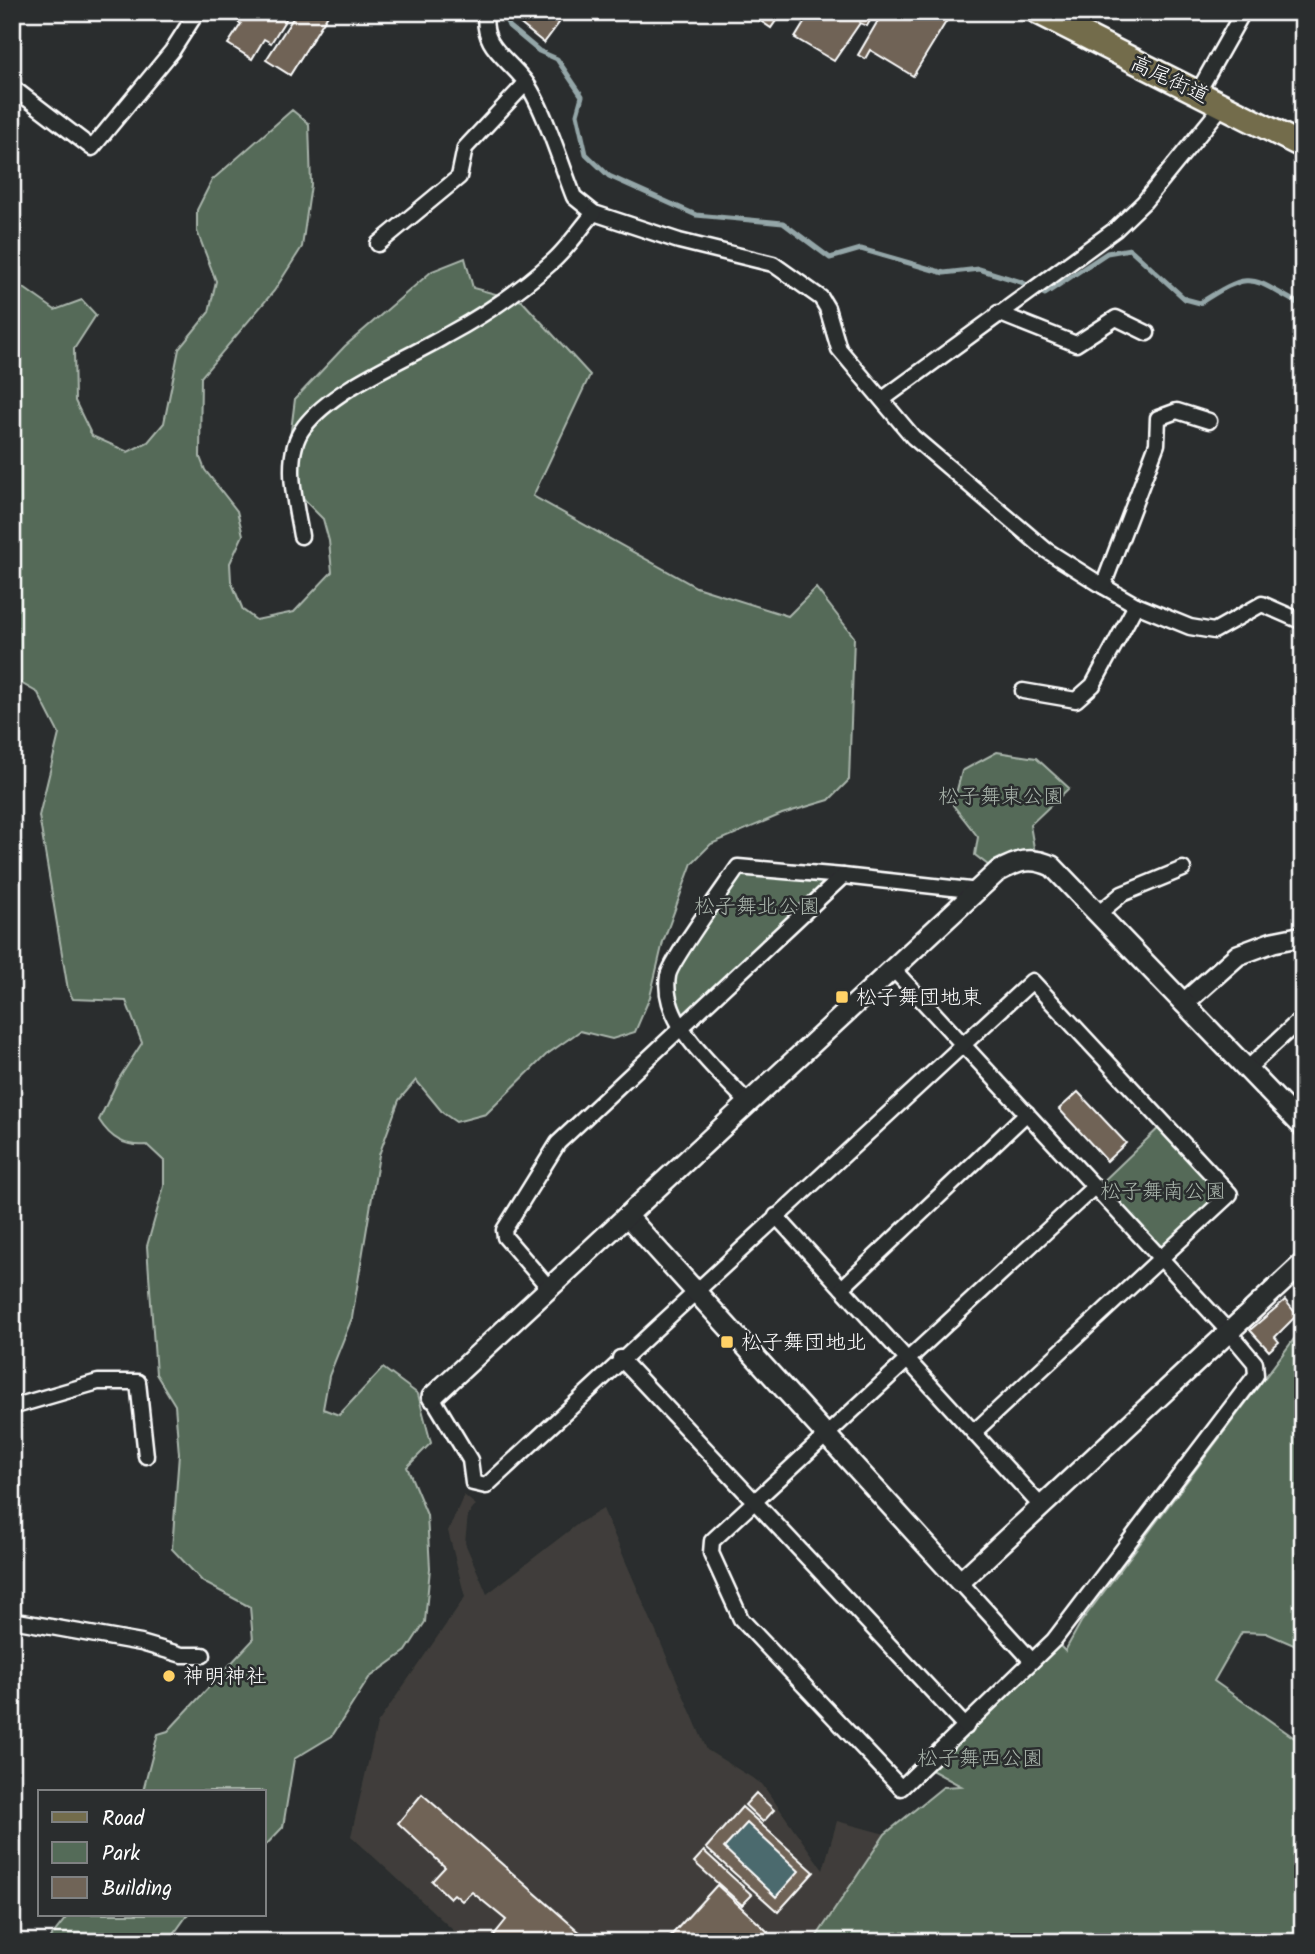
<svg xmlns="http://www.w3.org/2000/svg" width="1315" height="1954" font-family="Kalam,'Klee One',sans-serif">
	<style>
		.built { fill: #3f3e3a }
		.green { fill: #546b58; stroke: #aab5ac; stroke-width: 2 }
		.water { fill: #4c6a6e; stroke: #94a6a8; stroke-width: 2 }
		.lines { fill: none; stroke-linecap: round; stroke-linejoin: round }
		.stream { stroke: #94a6a8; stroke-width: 5 }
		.building { fill: #706457; stroke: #fff; stroke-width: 2; fill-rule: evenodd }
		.minor-casing { stroke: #fff; stroke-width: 19 }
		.tertiary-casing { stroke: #fff; stroke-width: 24 }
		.primary-casing { stroke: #fff; stroke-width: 28 }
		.minor { stroke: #2a2d2e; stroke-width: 14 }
		.tertiary { stroke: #2a2d2e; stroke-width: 19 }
		.primary { stroke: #736c4b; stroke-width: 23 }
		.poi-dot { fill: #ffd166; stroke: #2a2d2e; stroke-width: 2.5 }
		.labels { text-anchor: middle; stroke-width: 5; stroke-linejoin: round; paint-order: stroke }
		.street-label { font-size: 21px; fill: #fff; stroke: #2a2d2e }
		.park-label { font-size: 21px; fill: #aab5ac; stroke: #2a2d2e }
		.poi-label { font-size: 21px; fill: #fff; stroke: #2a2d2e; text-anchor: start }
	</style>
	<rect width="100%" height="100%" fill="#2a2d2e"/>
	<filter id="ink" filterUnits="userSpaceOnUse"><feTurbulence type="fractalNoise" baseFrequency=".0143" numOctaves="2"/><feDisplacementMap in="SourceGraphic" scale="14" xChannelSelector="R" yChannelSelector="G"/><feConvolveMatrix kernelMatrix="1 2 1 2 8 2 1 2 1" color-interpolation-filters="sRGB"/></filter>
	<g filter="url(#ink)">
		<path class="built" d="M464 1495 476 1505 468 1515 465 1543 487 1594 579 1523 603 1509 707 1750 762 1784 823 1870 837 1821 885 1834 813 1942H466L351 1836 377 1724 465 1597 448 1531Z"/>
		<g class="green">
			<path d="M292 110 309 124 311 185 302 247 274 291 201 377 200 457 205 470 237 511 243 535 230 563 231 581 243 610 256 620 294 612 332 572 329 541 323 519 304 500 286 470 295 399 345 346 432 271 465 258 473 288 522 301 590 375 533 496 696 587 788 616 816 588 854 637 849 780 829 800 782 814 711 844 692 863 663 942 650 997 635 1032 612 1039 580 1031 546 1055 486 1114 456 1122 443 1113 416 1080 399 1100 379 1155 352 1318 329 1376 323 1409 339 1415 383 1368 418 1394 431 1443 407 1467 427 1515 430 1568 425 1622 406 1651 369 1678 332 1736 294 1759 283 1827 264 1847V1791H143L158 1734 168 1731 253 1640 250 1607 203 1582 172 1549 179 1454 175 1405 156 1374 147 1246 164 1186V1161L147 1145C125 1147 111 1139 99 1120L118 1080 142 1043 126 1001 73 999 68 990 39 816 59 734 38 693 12 678V248L21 286 55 310 82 300 96 315 74 349 75 401 92 436 128 452 148 442 164 423 179 349 209 312 216 281 197 231V210L212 180Z"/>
			<path d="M997 752 1036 758 1069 788 1030 825 1036 859 997 872 975 855 978 837 953 805 962 771Z"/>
			<path d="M738 867 843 876 681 1028 668 974Z"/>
			<path d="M1165 1122 1230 1194 1162 1259 1096 1188Z"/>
			<path d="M1303 1327V1649L1266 1633 1242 1632 1214 1681 1303 1744V1942H813L885 1834 943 1787 961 1786 924 1766 1054 1640 1065 1651 1081 1622Z"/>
			<path d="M69 1914H188L168 1942H47Z"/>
		</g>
		<path class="water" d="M747 1823 799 1871 776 1897 724 1848Z"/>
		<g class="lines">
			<path class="stream" d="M503 12 509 26 539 51 557 59 582 96 577 114 586 154 609 176 696 215 783 223 830 258 861 249 944 273 979 269 1021 282 1045 294 1107 253 1130 249 1185 299 1200 303C1254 268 1250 278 1303 306"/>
		</g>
		<g class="building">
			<path d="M223 12H276L286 19 271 43 264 39 252 59 228 44 241 24Z"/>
			<path d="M297 12 329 13 290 75 266 60Z"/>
			<path d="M546 12 559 23 544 43 507 13Z"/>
			<path d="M747 12H782L771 28Z"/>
			<path d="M792 12H875L867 26 860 23 834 61 795 38 804 23 791 15Z"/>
			<path d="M883 12H952L913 76 870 50 865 59 858 55Z"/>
			<path d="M1078 1092 1126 1143 1107 1161 1059 1109Z"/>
			<path d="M1285 1300 1297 1315 1275 1337 1279 1342 1269 1351 1250 1330Z"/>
			<path d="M756 1793 774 1810 763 1822 745 1805Z"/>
			<path d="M422 1794 591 1942H502L494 1935 506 1920 472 1892 462 1901 454 1894 450 1898 432 1881 445 1867 398 1823Z"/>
			<path d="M742 1807 814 1872 778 1912 706 1848ZM747 1823 799 1871 776 1897 724 1848Z"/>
			<path d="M704 1851 752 1895 742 1905 694 1862Z"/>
			<path d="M717 1885 768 1932 761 1942H665Z"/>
		</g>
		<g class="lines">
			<defs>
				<g id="minor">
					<path d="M486 12C481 46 505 56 524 80 543 104 562 167 574 197L594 213 679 241 773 264 821 298 827 308 839 349 913 437 1046 550 1103 586 1136 605 1190 627 1214 631 1262 604 1303 622"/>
					<path d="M12 87 92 148 172 51 197 12"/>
					<path d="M1198 92 1243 12"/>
					<path d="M378 244 459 177 465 148 526 83"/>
					<path d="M998 313 1076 344 1116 318 1147 333"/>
					<path d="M883 399 1116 229 1144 202 1223 105"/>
					<path d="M301 536C296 505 282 455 304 427 333 388 405 360 447 335 484 315 521 290 552 262 568 248 580 229 594 213"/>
					<path d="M1103 586 1157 444 1158 418 1177 411 1209 421"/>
					<path d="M1023 691 1076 700 1093 685 1136 605"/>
					<path d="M1098 914 1122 894 1183 869"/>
					<path d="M893 969 1229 1332 1255 1363 1256 1375 1054 1640 901 1788 741 1619 711 1553 712 1541 1095 1186"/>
					<path d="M1247 1069 1303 1017"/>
					<path d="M748 1103C718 1070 660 1024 668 976 670 962 726 885 738 867L843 876"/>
					<path d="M776 1216 1041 1506"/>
					<path d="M842 1288 1027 1113"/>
					<path d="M550 1289 505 1237 504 1230 558 1143 843 876 979 891"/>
					<path d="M620 1358 966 1727"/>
					<path d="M432 1397 470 1460 473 1483 486 1486 1032 981 1230 1194 974 1432"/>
					<path d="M12 1407 98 1382H138L146 1456"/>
					<path d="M960 1582 1032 1661"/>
					<path d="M12 1620 141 1643 182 1655H203"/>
				</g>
				<g id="tertiary">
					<path d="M1184 1003 1238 955 1273 942 1303 936"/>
					<path d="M627 1216 960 1582 1303 1263"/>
					<path d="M432 1397 997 872C1018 861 1030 856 1052 866L1303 1127"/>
				</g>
				<path id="primary" d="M1038 12 1303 146"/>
			</defs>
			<use href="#minor" class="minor-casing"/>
			<use href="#tertiary" class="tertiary-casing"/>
			<use href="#primary" class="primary-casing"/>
			<use href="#minor" class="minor"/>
			<use href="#tertiary" class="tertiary"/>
			<use href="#primary" class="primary"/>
		</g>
	</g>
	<g class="poi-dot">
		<rect x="835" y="990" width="14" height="14" rx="3.5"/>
		<rect x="720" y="1335" width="14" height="14" rx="3.5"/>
		<circle cx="169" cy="1676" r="7"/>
	</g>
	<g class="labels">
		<g class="street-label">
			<text transform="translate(1170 79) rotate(25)" y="7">高尾街道</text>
		</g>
		<g class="park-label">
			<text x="1001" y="803">松子舞東公園</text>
			<text x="757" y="913">松子舞北公園</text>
			<text x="1163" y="1198">松子舞南公園</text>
			<text x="980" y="1765">松子舞西公園</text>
		</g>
		<g class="poi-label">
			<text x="856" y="1004">松子舞団地東</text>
			<text x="741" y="1349">松子舞団地北</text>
			<text x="183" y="1683">神明神社</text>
		</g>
	</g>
	<rect width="1315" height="1954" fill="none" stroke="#2a2d2e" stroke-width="42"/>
	<rect x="21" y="21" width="1273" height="1912" fill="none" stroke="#fff" stroke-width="2.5" filter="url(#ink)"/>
	<rect x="38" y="1790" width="228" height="126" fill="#2a2d2e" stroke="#7f8182" stroke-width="2"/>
	<rect x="52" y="1812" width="35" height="10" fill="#736c4b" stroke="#7f8182" stroke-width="2"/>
	<text x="102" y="1825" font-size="21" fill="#ffffff">Road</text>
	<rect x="52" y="1842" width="35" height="21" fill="#546b58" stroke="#7f8182" stroke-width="2"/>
	<text x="102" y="1860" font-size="21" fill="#ffffff">Park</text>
	<rect x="52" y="1877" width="35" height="21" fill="#706457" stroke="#7f8182" stroke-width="2"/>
	<text x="102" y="1895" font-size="21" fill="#ffffff">Building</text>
</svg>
